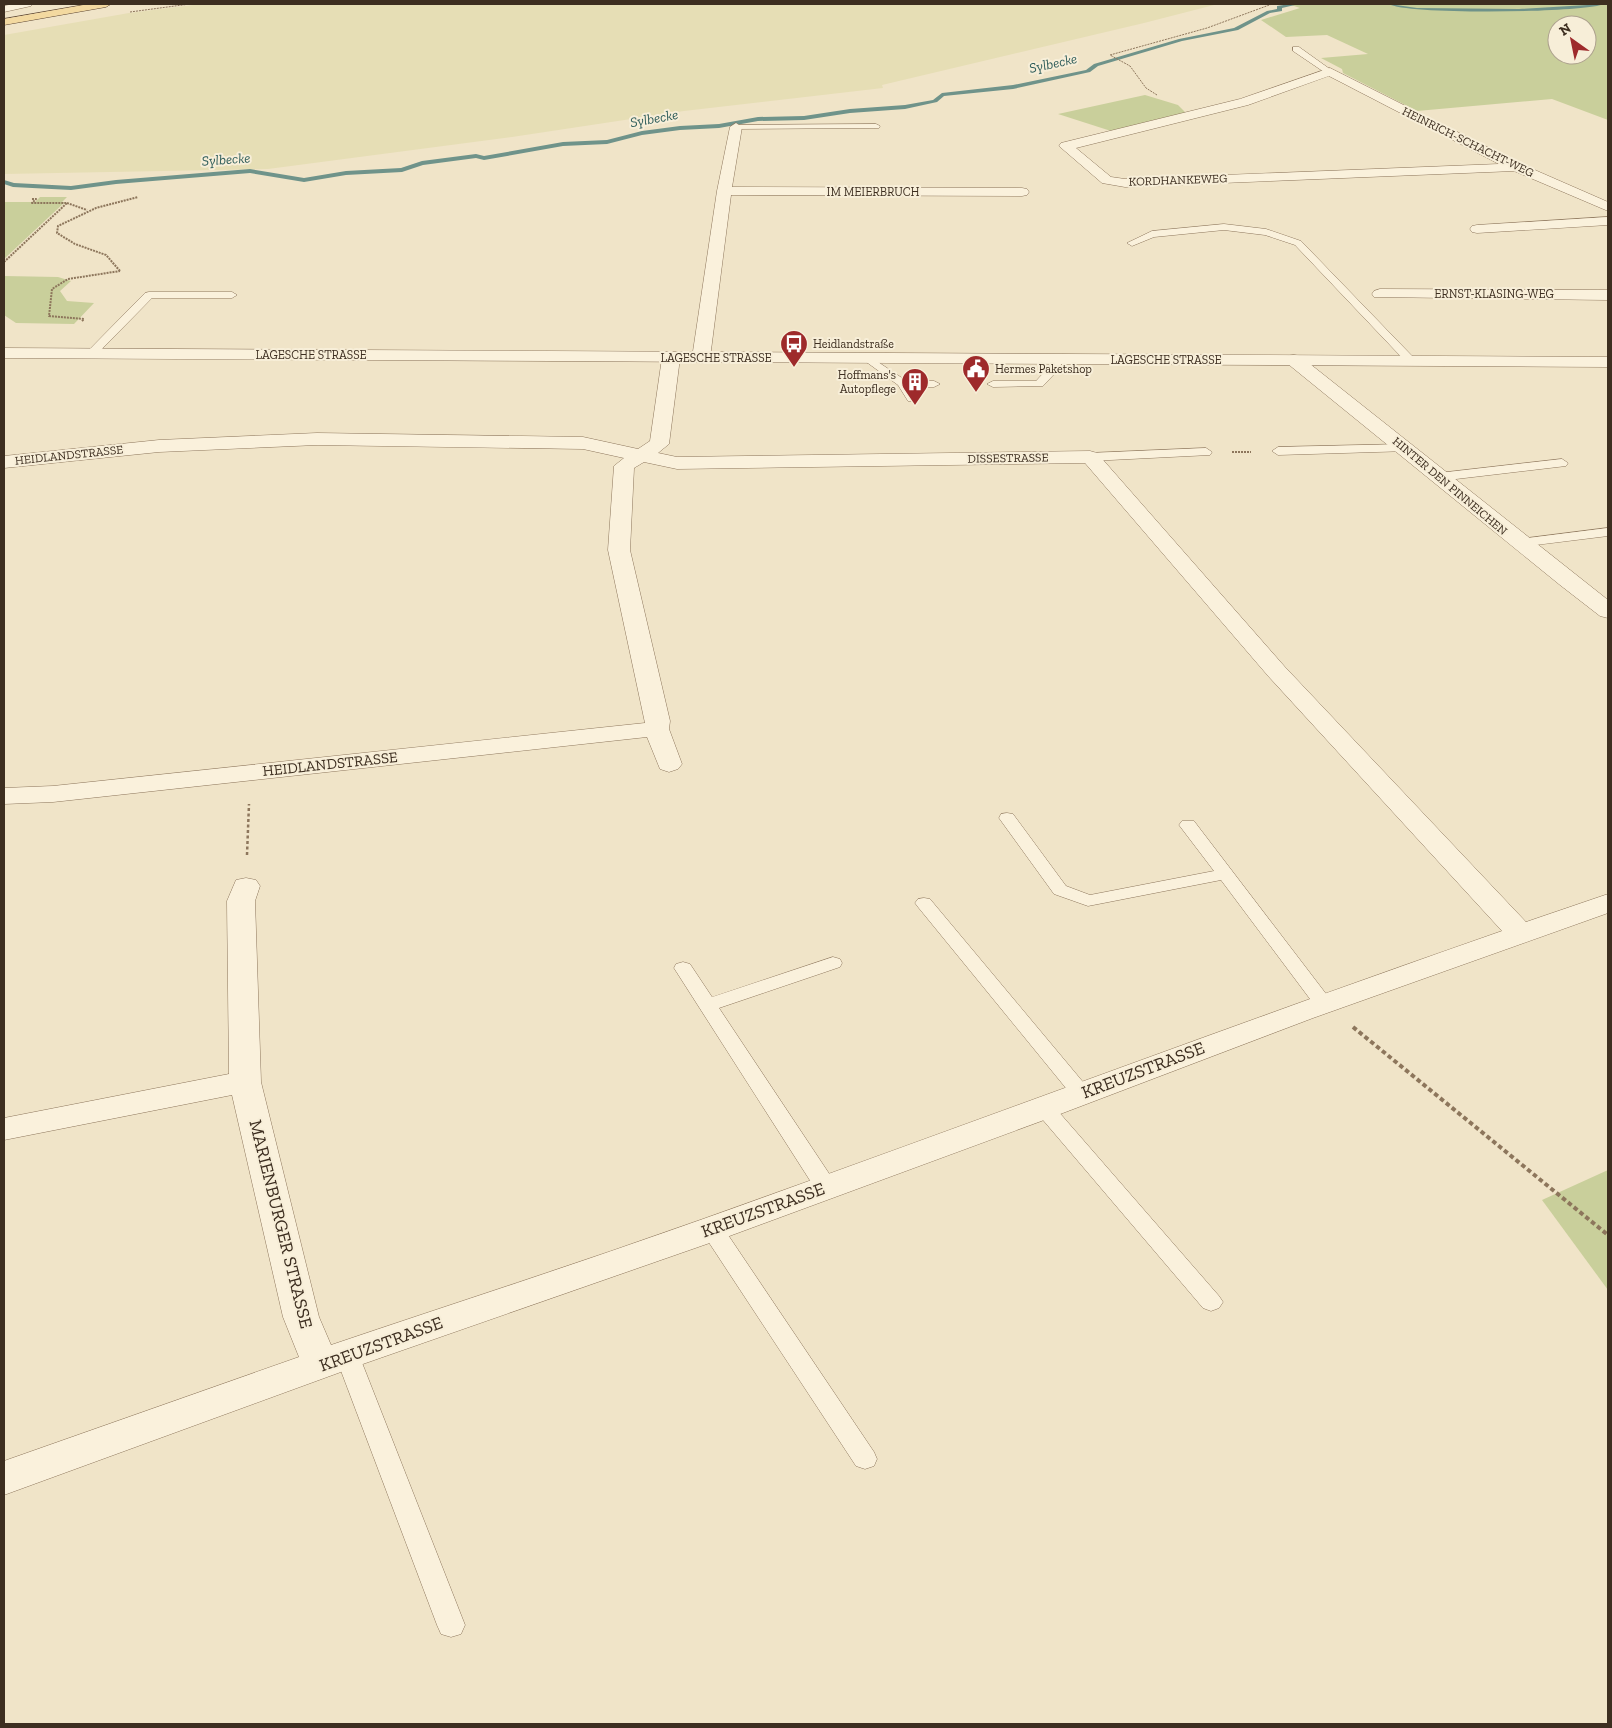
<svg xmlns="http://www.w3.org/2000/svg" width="1612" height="1728" font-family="'Zilla Slab',serif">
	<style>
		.farmland { fill: #e6deb5 }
		.green { fill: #c9cf9b; fill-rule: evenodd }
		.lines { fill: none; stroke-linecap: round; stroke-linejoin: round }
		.stream { fill: #6f938a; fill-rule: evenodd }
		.service-casing { stroke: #8d765c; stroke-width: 1 }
		.minor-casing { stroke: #8d765c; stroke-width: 1 }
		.tertiary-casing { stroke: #8d765c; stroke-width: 1 }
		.primary-casing { stroke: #5b4430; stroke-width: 1 }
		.path-far3 { stroke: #8d765c; stroke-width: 1; stroke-dasharray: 2 1; stroke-linecap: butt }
		.path-far2 { stroke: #8d765c; stroke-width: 2; stroke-dasharray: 2 1; stroke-linecap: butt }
		.path-far1 { stroke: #8d765c; stroke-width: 2.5; stroke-dasharray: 3 2.5; stroke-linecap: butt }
		.path { stroke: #8d765c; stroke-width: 4; stroke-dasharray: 4.5 3; stroke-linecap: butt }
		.service { fill: #faf1dc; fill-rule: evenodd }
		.minor { fill: #faf1dc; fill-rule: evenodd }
		.tertiary { fill: #faf1dc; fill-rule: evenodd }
		.primary { fill: #f3d9a0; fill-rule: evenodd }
		.labels { text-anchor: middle; stroke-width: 4; stroke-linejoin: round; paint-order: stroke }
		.far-street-label { font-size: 12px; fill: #3d2e20; stroke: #f7eed8 }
		.far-poi-label { font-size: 12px; fill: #3d2e20; stroke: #f7eed8; text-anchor: start }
		.far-water-label { font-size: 14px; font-style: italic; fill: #2f5d5a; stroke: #f7eed8 }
		.street-label { font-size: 15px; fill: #3d2e20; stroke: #f7eed8 }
		.near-street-label { font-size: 18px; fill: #3d2e20; stroke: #f7eed8 }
	</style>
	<rect width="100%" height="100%" fill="#f0e4c8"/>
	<path class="farmland" d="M201 4H1218L1144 23 882 85 883 88 684 111 512 137 268 169 4 174V35L129 13Z"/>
	<g class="green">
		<path d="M1288 4H1608V120L1552 99 1417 111 1343 73 1342 69 1321 58 1368 54 1327 35 1286 37 1261 20 1300 8ZM1557 25H1587V55H1557Z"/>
		<path d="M1145 95 1178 105 1186 113 1111 131 1058 114Z"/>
		<path d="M40 197H67L62 202H65L4 259V202H35Z"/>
		<path d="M4 276 58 277 71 281 60 291 67 301 94 303 74 324 16 323 4 315Z"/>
		<path d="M1608 1170V1290L1542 1200Z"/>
	</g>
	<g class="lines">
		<g class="stream">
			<path d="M1290 4H1299L1282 8V11L1270 13 1238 30 1182 41 1098 66 1090 72 1013 89 944 96 937 102 905 109 850 113 804 120 758 121 719 128 680 130 642 135 607 144 563 146 484 160 476 158 423 165 402 172 346 175 304 182 250 173 116 184 71 190 13 187 4 184V180L14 183 71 186 116 180 250 169 304 178 346 171 401 168 422 161 476 154 484 156 563 142 607 140 642 131 680 126 719 124 758 117 804 116 850 109 905 105 933 100 942 93 1013 85 1086 70 1094 64 1179 39 1234 28 1267 11 1277 9V6Z"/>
			<path d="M1389 4 1417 8 1519 9 1604 4C1584 13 1406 15 1389 4Z"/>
		</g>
		<defs>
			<g id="service">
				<path d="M1293 47H1299L1334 72 1327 74 1293 51Z"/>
				<path d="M876 124 880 126 879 128 736 129 732 127 736 125Z"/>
				<path d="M1224 224 1266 229 1301 241 1415 359 1417 361 1415 363H1407L1295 245 1265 235 1224 230 1154 237 1132 246 1127 243 1152 231Z"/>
				<path d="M149 292H232L237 295 232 298H152L96 355H88L86 353 88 351 145 293Z"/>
				<path d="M869 356 905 380 934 381 940 384 934 387H910L918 399 916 401H908L898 385 865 361 863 359Z"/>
				<path d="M1058 356 1064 359 1058 370 1043 386 993 387 987 384 993 381H1036L1049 367 1054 357Z"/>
				<path d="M1405 444 1409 445 1411 448 1409 451 1278 455 1272 451 1278 447Z"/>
				<path d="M1206 448 1212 452 1210 455 1090 461 1084 457 1090 453Z"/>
				<path d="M1562 459 1568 463 1566 466 1439 481 1433 477 1439 473Z"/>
				<path d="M1608 528V536L1519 547 1512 543 1519 539Z"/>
				<path d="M1007 813 1013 814 1066 886 1090 895 1214 871 1179 825 1182 821H1194L1333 1003 1330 1007 1323 1009 1316 1007 1221 880 1088 906 1054 894 999 818 1001 814Z"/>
				<path d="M924 898 930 899 1088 1088 1091 1093 1088 1098 1081 1100 1074 1098 918 907 915 903 918 899Z"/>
				<path d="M833 957 840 959 842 963 840 967 719 1008 834 1181 837 1187 834 1193 826 1195 818 1193 674 968 676 964 683 962 690 964 712 997Z"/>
				<path d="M1044 1101 1051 1103 1219 1296 1223 1302 1219 1308 1211 1311 1203 1308 1037 1113 1034 1108 1037 1103Z"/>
				<path d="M712 1221 720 1223 874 1452 877 1459 874 1466 865 1469 856 1466 704 1235 701 1229 704 1223Z"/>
				<path d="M347 1346 355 1348 359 1355 465 1625 461 1634 451 1637 441 1634 437 1625 335 1355 339 1348Z"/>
			</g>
			<g id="minor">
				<path d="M14 4H32L31 6 4 12V6Z"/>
				<path d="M1330 68 1521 164 1608 202V211L1514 171 1125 187 1102 183 1059 146 1061 143 1240 99ZM1329 76 1499 164 1125 179 1111 177 1076 148 1248 105Z"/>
				<path d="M736 123 742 127 732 187 1022 188 1027 189 1029 192 1027 195 1022 196 731 195 710 358 707 362 701 363 695 362 692 358 717 191 730 127Z"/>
				<path d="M1608 217V225L1477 233 1472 232 1470 229 1472 226 1477 225Z"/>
				<path d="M1380 289 1608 290V300L1374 297 1372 294 1374 291Z"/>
				<path d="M671 353 677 354 680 358 669 444 658 453 677 457 1090 451 1097 453 1285 667 1526 922 1608 894V913L1313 1018 1055 1116 724 1238 360 1365 4 1495V1461L299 1357 283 1317 232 1095 4 1140V1118L229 1074 227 901 236 880 246 878 256 880 260 886 255 901 261 1082 319 1317 331 1345C455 1303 580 1263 703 1219 970 1124 1235 1024 1502 931L1269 677 1085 463 677 469 644 462 634 468 630 550 670 721 669 729 682 764 678 769 669 772 660 769 647 737 53 802 4 804V788L53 786 645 723 608 550 614 466 624 458 583 449 317 445 159 452 4 468V456L159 440 317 433 583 437 638 449 650 441 662 358 665 354Z"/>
				<path d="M1294 355 1300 356 1608 600V618L1600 616 1560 585 1288 364 1285 360 1288 356Z"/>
			</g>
			<path id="tertiary" d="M4 348 1608 357V367L4 358Z"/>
			<path id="primary" d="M89 4H111L106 7 4 25V19Z"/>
		</defs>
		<use href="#service" class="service-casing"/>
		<use href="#minor" class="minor-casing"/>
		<use href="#tertiary" class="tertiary-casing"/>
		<use href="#primary" class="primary-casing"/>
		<g class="path-far3">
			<path d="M130 12 190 4"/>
			<path d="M1157 95 1146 88 1130 66 1110 55 1207 28 1272 4"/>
		</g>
		<g class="path-far2">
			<path d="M67 203 87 210"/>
			<path d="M4 262 67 203H32L36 199H31"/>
			<path d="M120 271 106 255 75 244 57 233 58 226 96 208 138 197"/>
			<path d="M82 321 84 319 49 316 52 289 68 279 120 271"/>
			<path d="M1232 452H1251"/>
		</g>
		<path class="path-far1" d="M247 855 249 804"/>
		<path class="path" d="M1353 1027 1608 1235"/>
		<use href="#service" class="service"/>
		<use href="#minor" class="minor"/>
		<use href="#tertiary" class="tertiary"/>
		<use href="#primary" class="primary"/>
	</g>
	<defs>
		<symbol id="bus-pin" viewBox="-11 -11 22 30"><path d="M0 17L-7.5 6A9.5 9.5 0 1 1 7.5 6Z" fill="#9e2a2b" stroke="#f7eed8"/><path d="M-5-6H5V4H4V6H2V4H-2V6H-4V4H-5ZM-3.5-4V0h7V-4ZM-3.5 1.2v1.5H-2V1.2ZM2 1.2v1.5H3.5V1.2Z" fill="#fff"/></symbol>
		<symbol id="civic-pin" viewBox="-11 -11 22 30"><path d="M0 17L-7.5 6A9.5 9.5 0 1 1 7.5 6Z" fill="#9e2a2b" stroke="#f7eed8"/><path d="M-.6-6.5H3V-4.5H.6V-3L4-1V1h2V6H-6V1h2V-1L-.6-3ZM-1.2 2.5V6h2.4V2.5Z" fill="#fff"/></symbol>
		<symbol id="building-pin" viewBox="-11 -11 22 30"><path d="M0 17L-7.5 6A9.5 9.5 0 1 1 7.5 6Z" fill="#9e2a2b" stroke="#f7eed8"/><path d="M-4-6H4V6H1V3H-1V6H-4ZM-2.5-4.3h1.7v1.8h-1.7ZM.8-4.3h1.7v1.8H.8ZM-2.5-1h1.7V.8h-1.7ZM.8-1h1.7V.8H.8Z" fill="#fff"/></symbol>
	</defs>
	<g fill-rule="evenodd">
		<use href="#bus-pin" x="778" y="328" width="32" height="43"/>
		<use href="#civic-pin" x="960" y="353" width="32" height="43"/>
		<use href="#building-pin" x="899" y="366" width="32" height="43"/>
	</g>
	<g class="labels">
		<g class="far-street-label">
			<text transform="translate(1468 142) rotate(26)" y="4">HEINRICH-SCHACHT-WEG</text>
			<text transform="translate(1178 180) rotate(-2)" y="4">KORDHANKEWEG</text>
			<text x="873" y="196">IM MEIERBRUCH</text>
			<text x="1494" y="298">ERNST-KLASING-WEG</text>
			<text x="311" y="359">LAGESCHE STRASSE</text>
			<text x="716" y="362">LAGESCHE STRASSE</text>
			<text x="1166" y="364">LAGESCHE STRASSE</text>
			<text transform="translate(69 455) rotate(-6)" y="4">HEIDLANDSTRASSE</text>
			<text transform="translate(1008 458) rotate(-1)" y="4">DISSESTRASSE</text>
			<text transform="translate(1450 486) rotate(40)" y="4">HINTER DEN PINNEICHEN</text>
		</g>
		<g class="far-poi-label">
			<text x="813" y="348">Heidlandstraße</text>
			<text x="995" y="373">Hermes Paketshop</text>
			<text x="896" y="379" text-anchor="end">Hoffmans's<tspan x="896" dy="14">Autopflege</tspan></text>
		</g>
		<g class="far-water-label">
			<text transform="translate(1053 63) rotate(-12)" y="5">Sylbecke</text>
			<text transform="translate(654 118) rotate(-10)" y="5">Sylbecke</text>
			<text transform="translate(226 159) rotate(-4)" y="5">Sylbecke</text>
		</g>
		<g class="street-label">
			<text transform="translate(330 764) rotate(-6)" y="5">HEIDLANDSTRASSE</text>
		</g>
		<g class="near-street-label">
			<text transform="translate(1143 1070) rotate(-21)" y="6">KREUZSTRASSE</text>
			<text transform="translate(763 1210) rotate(-20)" y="6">KREUZSTRASSE</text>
			<text transform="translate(281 1224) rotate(76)" y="6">MARIENBURGER STRASSE</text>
			<text transform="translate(381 1344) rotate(-20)" y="6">KREUZSTRASSE</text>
		</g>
	</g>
	<rect width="1612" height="1728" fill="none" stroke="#3d2e20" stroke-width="10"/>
	<g transform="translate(1572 40) rotate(327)"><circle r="24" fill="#f7eed8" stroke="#ada18e"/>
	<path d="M0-4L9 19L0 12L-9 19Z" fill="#9e2a2b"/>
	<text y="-8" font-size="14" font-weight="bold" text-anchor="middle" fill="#3d2e20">N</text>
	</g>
</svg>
